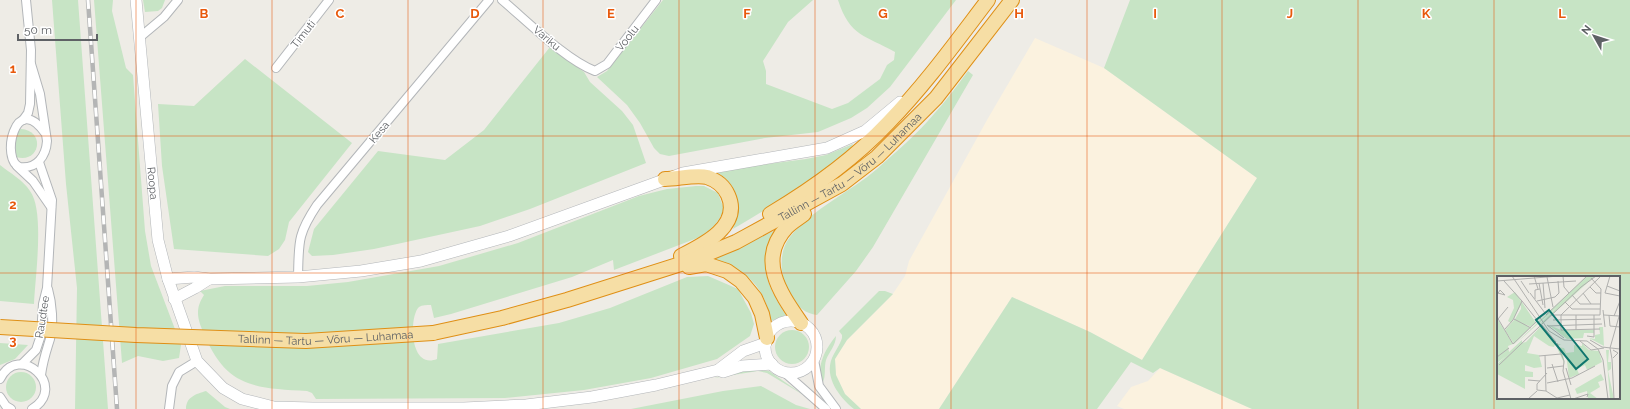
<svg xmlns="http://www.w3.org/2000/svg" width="1630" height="409" font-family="Raleway,sans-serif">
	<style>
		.commercial { fill: #fbf2df }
		.green { fill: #c7e4c5; fill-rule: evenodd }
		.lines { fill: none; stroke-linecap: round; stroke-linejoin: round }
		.minor-casing { stroke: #b3b6b9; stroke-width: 10 }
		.tertiary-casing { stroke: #b3b6b9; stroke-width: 12 }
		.trunk-casing { stroke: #df8f15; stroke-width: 16 }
		.minor { stroke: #fff; stroke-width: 8 }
		.tertiary { stroke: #fff; stroke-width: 11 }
		.trunk { stroke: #f6dea5; stroke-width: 14 }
		.rail-casing { stroke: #b4b5b5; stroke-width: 4.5 }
		.rail { stroke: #fff; stroke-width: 3; stroke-dasharray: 9; stroke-linecap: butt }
		.trunk-bridge-casing { stroke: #df8f15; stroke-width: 16; stroke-linecap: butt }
		.trunk-bridge { stroke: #f6dea5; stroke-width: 14 }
		.grid { fill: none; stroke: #e8590c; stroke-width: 1; stroke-opacity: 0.55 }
		.labels { text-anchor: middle; stroke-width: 3; stroke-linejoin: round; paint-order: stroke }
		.street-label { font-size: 11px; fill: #5e6165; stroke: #fff }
		.inset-road { fill: none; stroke: #b0b0ae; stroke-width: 1 }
		.view { fill: #0f766e; fill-opacity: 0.15; stroke: #0f766e; stroke-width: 2 }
		.inset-edge { fill: none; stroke: #5e6165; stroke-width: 2 }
		.grid-label { font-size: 13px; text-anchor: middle; font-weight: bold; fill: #e8590c; stroke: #fff; stroke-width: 3; stroke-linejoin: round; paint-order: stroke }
	</style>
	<rect width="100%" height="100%" fill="#eeece6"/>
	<g class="commercial">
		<path d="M1035 38 1104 68 1257 178 1142 360 1090 332 1012 297 939 409H861L845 394 836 375 835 359 847 340 892 295 905 276 909 261 987 120Z"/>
		<path d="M1160 368 1252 409H1124L1117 406 1131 387 1148 381Z"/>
	</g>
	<g class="green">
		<path d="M52 0H78L108 409H75L77 288 66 184Z"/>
		<path d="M94 0H113L112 11 126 68 133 75 145 231 151 266 181 345 179 358 163 361 138 356 122 363Z"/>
		<path d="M143 0H165L162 8 158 11 145 12Z"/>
		<path d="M663 0H813L788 22 763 61 766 71V84L832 109 848 103 880 79 887 65 894 60 895 52C865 35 850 37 838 0H956L890 87 867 108 851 118 818 132 765 138 669 156 660 154 654 148 640 123 627 105 597 77 607 71Z"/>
		<path d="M1130 0H1630V409H1252L1160 368 1153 373 1131 362 1097 409H939L1012 297 1090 332 1142 360 1257 178 1104 68ZM1498 277H1619V398H1498Z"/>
		<path d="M550 47 584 72 590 82 622 111 633 125 646 163 530 209 480 226 374 249 333 255 312 256 308 252 314 229 378 151 445 160 484 130Z"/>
		<path d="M245 59 352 143 289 222 285 240 279 249 268 256 174 249 162 166 158 104 194 106Z"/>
		<path d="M968 71 973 75 873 247 856 271 817 315C786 312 771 260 790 237 812 209 850 192 877 169 896 152 917 134 934 114 946 101 957 86 968 71Z"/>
		<path d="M21 129C46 131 40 164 16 157L8 141 17 130Z"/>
		<path d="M853 144C849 161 752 218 733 229 742 206 737 185 715 172L716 171 806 159 826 155Z"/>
		<path d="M0 165C10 173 23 180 30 191 45 211 35 278 34 304L0 301Z"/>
		<path d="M696 186H704L718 193 724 209C719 222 712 229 700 237L614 270 613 260 572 277 451 314 434 318 431 305C427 305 422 305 419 307 409 316 409 370 437 359L438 344 559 323 610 308 687 277 708 276 738 289 751 313 754 324 750 336 717 359 651 378 584 390 505 398 316 399 312 393 307 391C256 388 227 388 205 336 198 321 194 310 204 295L200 291 225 286H307L348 282 439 266 518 243 639 196 667 189Z"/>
		<path d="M776 230C777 237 770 249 767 257 761 276 776 300 786 315L771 321C764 286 747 270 713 259Z"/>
		<path d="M879 291H885L893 294 847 340 835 359 836 375 845 394 861 409H854C839 397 824 377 832 358 835 351 840 345 842 338V335L839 331Z"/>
		<circle cx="792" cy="347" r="17"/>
		<path d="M836 336C836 345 829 352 826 360 824 367 826 376 823 382 815 367 826 348 836 336Z"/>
		<path d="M0 343 28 345 15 359 0 365Z"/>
		<path d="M748 369 769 371 805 396 767 373 758 371 714 378Z"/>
		<circle cx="21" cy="387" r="15"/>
		<path d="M761 386 796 405 810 409H631L723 391Z"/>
		<path d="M206 391 225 407 230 409H186C186 397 196 394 206 391Z"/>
	</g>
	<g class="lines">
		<defs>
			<g id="minor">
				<path d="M502 0C527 21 566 60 595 71L607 64 656 0"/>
				<path d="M139 38 164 17 178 0"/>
				<path d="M31 64 40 94 47 141C46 156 37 169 20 167 0 161 15 90 45 133"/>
				<path d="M276 68 329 0"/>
				<path d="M23 120 28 113 30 104 31 50 26 0"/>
				<path d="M17 166 33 181 51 207"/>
				<path d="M298 277C299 242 297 235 317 205L489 0"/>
				<path d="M814 360 819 386 836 409"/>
				<path d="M22 364 36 350 41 335 43 304 47 288 52 200 39 162"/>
				<path d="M784 372 826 409"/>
				<path d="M41 375C43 360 46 352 50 339 54 324 52 303 48 289"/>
				<path d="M0 379C19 341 69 387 32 409"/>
				<path d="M0 397 6 406 11 409"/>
				<path d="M169 409 172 386 179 372 197 361"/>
			</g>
			<g id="tertiary">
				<path id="s1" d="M136 0 158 240 168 279 197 361 223 388 242 399 274 407 313 408H464L526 405 592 397 656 385 718 370 743 351 766 343"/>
				<path d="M168 279 194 277 209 279 298 277 361 271 421 261 509 236 683 173 827 148 865 131 900 102"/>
				<path d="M174 299 195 288 209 279"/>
				<circle cx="791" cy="347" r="26"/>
				<path d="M718 370 723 372 742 366 772 364"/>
			</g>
			<g id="trunk">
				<path d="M665 179C677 179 696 174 707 177 716 180 724 186 728 195 742 226 703 245 681 256"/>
				<path d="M770 214C812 189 854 159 888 123 925 85 956 42 988 0"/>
				<path d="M689 267 706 264 727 271 741 281 755 298 762 314 767 338"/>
				<path d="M801 323C781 294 756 260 787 227 792 222 799 218 804 214"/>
				<path id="s2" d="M433 333 502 318 567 300 690 261 736 242 842 184 877 157 936 98 1012 0"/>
			</g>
		</defs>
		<use href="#minor" class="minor-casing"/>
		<use href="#tertiary" class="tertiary-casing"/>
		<use href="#trunk" class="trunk-casing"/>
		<use href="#minor" class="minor"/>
		<use href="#tertiary" class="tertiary"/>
		<use href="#trunk" class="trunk"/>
		<defs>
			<path id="rail" d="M88 0 117 409"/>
		</defs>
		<use href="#rail" class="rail-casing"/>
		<use href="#rail" class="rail"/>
		<defs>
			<g id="trunk-bridge">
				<path id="s3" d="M0 327 136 335 306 341 433 333"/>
			</g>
		</defs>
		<use href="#trunk-bridge" class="trunk-bridge-casing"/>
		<use href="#trunk-bridge" class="trunk-bridge"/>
	</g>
	<path class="grid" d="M136 0V409M272 0V409M408 0V409M543 0V409M679 0V409M815 0V409M951 0V409M1087 0V409M1222 0V409M1358 0V409M1494 0V409M0 136H1630M0 273H1630"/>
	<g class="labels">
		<g class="street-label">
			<text transform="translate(303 34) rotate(-52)" y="4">Timuti</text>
			<text transform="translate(547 38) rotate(40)" y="4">Variku</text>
			<text transform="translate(627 38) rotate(-52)" y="4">Voolu</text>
			<text transform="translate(379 132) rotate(-50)" y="4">Kesa</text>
			<text dy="4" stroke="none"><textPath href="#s2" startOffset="454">Tallinn — Tartu — Võru — Luhamaa</textPath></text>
			<text dy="4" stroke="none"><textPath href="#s1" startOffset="184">Roopa</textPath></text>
			<text transform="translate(42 317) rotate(-81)" y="4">Raudtee</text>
			<text dy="4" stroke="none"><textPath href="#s3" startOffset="326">Tallinn — Tartu — Võru — Luhamaa</textPath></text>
		</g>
	</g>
	<g transform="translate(1497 276)">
		<rect width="123" height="123" fill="#eeece6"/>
		<path d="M90 0H98L45 48 44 47 60 31 17 69ZM18 16 39 47 34 51 28 48 33 52 17 68 8 54 18 43 24 33V29L14 47 11 45 17 32 16 24 10 21ZM1 44 16 68 11 70 12 76 25 64V67L29 66 44 50 59 66 57 71 52 70 37 60 30 77 42 79 45 91 37 92 28 89V95L36 96V101H28V113L0 98V88L9 80 0 87ZM52 49 64 54H97V57H87L86 62 70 63ZM102 51H106L107 70 92 62 98 63V59L103 58ZM85 67 92 74 102 75 105 86 90 94 88 89 80 93 82 98 72 102 69 78 66 79 68 89 60 72V69L61 68H64L60 71 67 72 69 77 77 76V69L85 70ZM109 74H112L111 86H114V93L111 95 117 123H113ZM104 98 107 104 101 106 103 111 93 117 101 123H88L91 122 90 115 80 118 78 113Z" fill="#c7e4c5"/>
		<path class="inset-road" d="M15 0 52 55 67 64 90 65 101 73 106 84 111 123M37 0 41 13M66 0 67 11 72 17M113 0 108 17 123 20M50 1 56 31M0 5 62 0M7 5 25 25 16 44 8 53M24 5 32 17M42 7 46 29M46 7 48 32M32 8 79 5M110 10 123 15M93 11 99 17H104M33 17 48 37M86 17 94 28M0 19 3 14 8 19 1 17M75 19 83 28H103M38 23V14L43 13M25 25 40 44M40 25 58 21 62 17 61 5M68 26 75 33H103M106 34 108 51M49 39 90 0M54 39H103L104 13 94 2M79 39V54M107 39 122 40M112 39 113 50 123 51M117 40 123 25M0 41 16 68 40 45M1 43 11 31M17 43 34 52M56 44 104 43M45 49 59 66M50 49 67 62M51 50 105 48M103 53 64 54V39L104 0M90 60 97 61V39M93 64 105 71 123 73M83 65 94 74 107 72M60 67 67 85 66 95 74 123M116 74 121 77 116 82M48 79 49 115M42 80 64 78M0 81 12 72M115 83 117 123M115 83 113 72 123 37M55 88 61 106M2 89 84 11 99 0M50 92 66 90M69 92 74 109M31 104 43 105M50 107 75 102 98 90M49 115 40 114V108L50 97M49 115 60 122 73 119M31 123 40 115M76 123 91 118 90 121"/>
		<path class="view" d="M52 34 91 83 79 93 39 44Z"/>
		<rect width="123" height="123" class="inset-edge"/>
	</g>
	<g class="grid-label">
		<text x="204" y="18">B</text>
		<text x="340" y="18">C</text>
		<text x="475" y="18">D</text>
		<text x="611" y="18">E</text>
		<text x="747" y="18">F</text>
		<text x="883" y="18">G</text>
		<text x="1019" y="18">H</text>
		<text x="1155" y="18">I</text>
		<text x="1290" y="18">J</text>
		<text x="1426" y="18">K</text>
		<text x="1562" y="18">L</text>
		<text x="13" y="73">1</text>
		<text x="13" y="209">2</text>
		<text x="13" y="345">3</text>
	</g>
	<g transform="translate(1594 36) rotate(309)" stroke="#ffffff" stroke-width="3" paint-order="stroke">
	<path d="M0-3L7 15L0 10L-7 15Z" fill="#5e6165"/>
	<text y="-6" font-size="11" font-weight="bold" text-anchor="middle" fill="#5e6165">N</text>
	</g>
	<path d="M18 34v6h79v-6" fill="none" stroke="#5e6165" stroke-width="2"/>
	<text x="24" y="34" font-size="12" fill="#5e6165" stroke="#ffffff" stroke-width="3" paint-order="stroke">50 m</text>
</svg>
